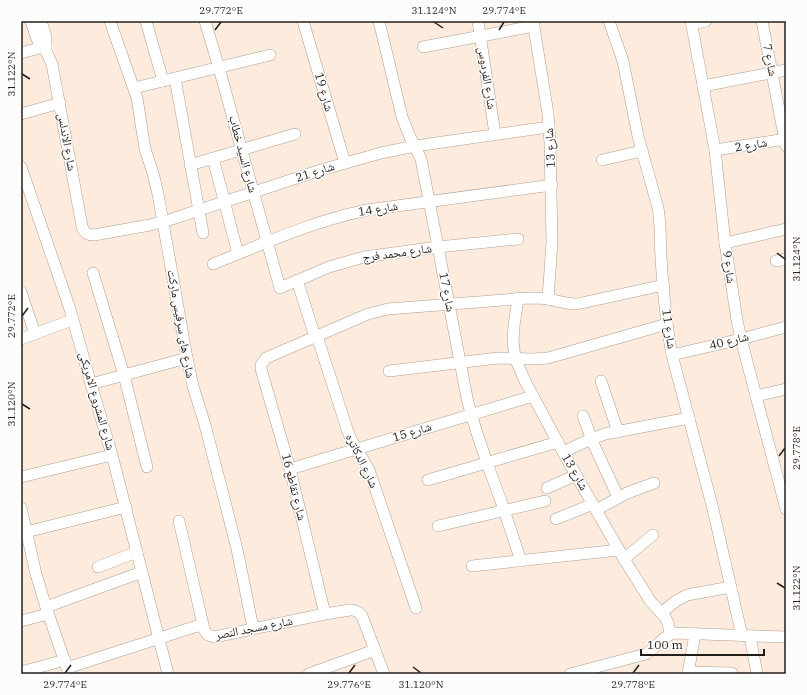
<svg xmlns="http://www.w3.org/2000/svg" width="807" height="695" font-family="'IBM Plex Serif','Noto Naskh Arabic',serif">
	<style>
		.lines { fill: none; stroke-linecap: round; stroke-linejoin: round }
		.minor-casing { stroke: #ae9d90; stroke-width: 12 }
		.minor { stroke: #fff; stroke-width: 11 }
		.ticks { fill: none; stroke: #241e19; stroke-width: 1.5 }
		.labels { text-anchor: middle; stroke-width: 3; stroke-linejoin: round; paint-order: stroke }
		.street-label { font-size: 12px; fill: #241e19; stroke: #fcfcfc }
		.neatline { fill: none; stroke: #241e19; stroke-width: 1.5 }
		.ticks-label { font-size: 10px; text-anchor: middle; fill: #241e19 }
	</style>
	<rect width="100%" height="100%" fill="#fdecdd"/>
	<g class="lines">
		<defs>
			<g id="minor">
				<path d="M31 21 37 39 46 51 52 64 82 226C84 233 87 235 94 235L150 225 172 219 321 170 381 153 415 146 549 127"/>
				<path d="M41 21 46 37V51"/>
				<path d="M110 21 137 98 145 149 153 173 158 194 187 358 193 386 205 425 225 502 237 549 253 628"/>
				<path d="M146 21 163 81"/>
				<path d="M205 21 219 68 280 288 329 267 364 257 438 247 518 239"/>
				<path d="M303 21 345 163"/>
				<path d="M379 21 402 117 410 137 421 159 468 403 476 430 487 463 501 501 521 561"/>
				<path d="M478 21 495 134"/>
				<path d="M533 21 548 114 550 143 552 242 548 299"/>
				<path d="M609 21 623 61 638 136 658 208C661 225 660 241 661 257 663 290 666 323 672 355L712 505 742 636"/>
				<path d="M691 21 715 150 725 243 737 320 741 339 756 396 786 509"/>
				<path d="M762 21 786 146"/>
				<path d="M692 24 706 21"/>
				<path d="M423 47 534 26"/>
				<path d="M21 53 46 46"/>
				<path d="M175 78 203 233"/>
				<path d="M703 86 786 70"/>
				<path d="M134 88 270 55"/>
				<path d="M21 114 60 103"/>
				<path d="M715 150 786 139"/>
				<path d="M213 158 238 254"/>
				<path d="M602 160 642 151"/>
				<path d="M190 165 295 134"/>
				<path d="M21 167 70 309 91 384 112 455 168 674"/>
				<path d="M725 243 786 229"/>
				<path d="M776 261 786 259"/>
				<path d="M213 264C263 244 313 221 367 210L552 185"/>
				<path d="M93 273 124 375 147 467"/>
				<path d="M297 280 315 337"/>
				<path d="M21 292 35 334"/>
				<path d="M518 298 514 326 513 340 515 358 525 381 563 452 624 559 651 602 665 617 668 623 670 634"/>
				<path d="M317 336 347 429 351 439 369 470 416 608"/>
				<path d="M21 339 72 320"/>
				<path d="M672 355 741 339 786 327"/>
				<path d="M389 371 498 358 532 359 548 358 667 324"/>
				<path d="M601 381 618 432"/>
				<path d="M91 384 187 358"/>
				<path d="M756 396 786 389"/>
				<path d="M583 416 594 445 618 497"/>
				<path d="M563 452 591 439 605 434 689 418"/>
				<path d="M290 469 533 396"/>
				<path d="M21 477 112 455"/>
				<path d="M428 480 558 442"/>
				<path d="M547 488 576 475"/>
				<path d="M21 508 36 574 46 607 69 674"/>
				<path d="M596 510 627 493 654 483"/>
				<path d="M556 519 593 504"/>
				<path d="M179 521 204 629"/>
				<path d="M438 526 545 501"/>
				<path d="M26 532 126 507"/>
				<path d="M624 559 653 535"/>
				<path d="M472 566 619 550"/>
				<path d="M98 567 137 552"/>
				<path d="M46 607 142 572"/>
				<path d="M661 613 676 601 687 595 731 587"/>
				<path d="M325 614 290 469 261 369V365L266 358 368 314 388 309 528 298C535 298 541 298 548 299 558 301 567 304 577 304L664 285"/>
				<path d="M21 621 48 614"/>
				<path d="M750 636 757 674"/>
				<path d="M67 668 197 626C204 626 204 631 208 635L214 637 325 614 350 610H353L358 612 362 616 384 674"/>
				<path d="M21 672 65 660"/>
				<path d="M689 672 732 673"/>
				<path d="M309 674 375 650"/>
				<path d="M570 674 646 654C656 648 662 636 675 633L786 637"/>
				<path d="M688 674 695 634"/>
			</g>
		</defs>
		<use href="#minor" class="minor-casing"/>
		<use href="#minor" class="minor"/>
	</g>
	<path class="ticks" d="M434 22 443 28M215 30 221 22M499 30 504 22M22 74 30 79M777 253 785 259M22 316 28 308M22 404 30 409M779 456 785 448M777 583 785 588M413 667 421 673M65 673 71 665M349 673 355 665M633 673 639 665"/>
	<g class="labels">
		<g class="street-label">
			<text transform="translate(770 60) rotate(79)" y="4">شارع 7</text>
			<text transform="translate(487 78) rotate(81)" y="4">شارع الفردوس</text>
			<text transform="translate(324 92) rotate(74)" y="4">شارع 19</text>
			<text transform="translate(67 142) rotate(80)" y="4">شارع الاندلس</text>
			<text transform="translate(751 145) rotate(-9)" y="4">شارع 2</text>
			<text transform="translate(550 148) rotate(-93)" y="4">شارع 13</text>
			<text transform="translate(243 154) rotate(75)" y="4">شارع السيد خطاب</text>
			<text transform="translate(315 172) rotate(-18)" y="4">شارع 21</text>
			<text transform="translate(378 209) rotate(-9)" y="4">شارع 14</text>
			<text transform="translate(397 253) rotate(-8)" y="4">شارع محمد فرج</text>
			<text transform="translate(729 267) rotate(82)" y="4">شارع 9</text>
			<text transform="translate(447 292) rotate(79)" y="4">شارع 17</text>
			<text transform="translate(181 324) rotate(80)" y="4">شارع هاى سرفيس ماركت</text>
			<text transform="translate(669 329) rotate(82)" y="4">شارع 11</text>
			<text transform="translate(729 341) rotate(-14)" y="4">شارع 40</text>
			<text transform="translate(97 401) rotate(74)" y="4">شارع المشروع الامريكى</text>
			<text transform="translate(412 432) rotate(-17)" y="4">شارع 15</text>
			<text transform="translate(362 461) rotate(64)" y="4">شارع الدكاتره</text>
			<text transform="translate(575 472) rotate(60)" y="4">شارع 13</text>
			<text transform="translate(294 487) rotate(76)" y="4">شارع تقاطع 16</text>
			<text transform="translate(254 628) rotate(-11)" y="4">شارع مسجد النصر</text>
		</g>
	</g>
	<rect width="807" height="695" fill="none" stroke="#fcfcfc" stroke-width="44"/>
	<path d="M641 649v6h123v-6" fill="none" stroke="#241e19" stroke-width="2"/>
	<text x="647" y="649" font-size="12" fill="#241e19" stroke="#fcfcfc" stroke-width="3" paint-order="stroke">100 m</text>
	<rect x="22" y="22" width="763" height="651" class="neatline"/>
	<g class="ticks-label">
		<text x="221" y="14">29.772°E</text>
		<text x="434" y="14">31.124°N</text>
		<text x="504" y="14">29.774°E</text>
		<text transform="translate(11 74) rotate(-90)" y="4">31.122°N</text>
		<text transform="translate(796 259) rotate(-90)" y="4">31.124°N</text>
		<text transform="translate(11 316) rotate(-90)" y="4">29.772°E</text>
		<text transform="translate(11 404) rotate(-90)" y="4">31.120°N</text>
		<text transform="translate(796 448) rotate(-90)" y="4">29.778°E</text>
		<text transform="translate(796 588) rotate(-90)" y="4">31.122°N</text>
		<text x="65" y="688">29.774°E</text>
		<text x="349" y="688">29.776°E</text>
		<text x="421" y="688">31.120°N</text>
		<text x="633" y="688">29.778°E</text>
	</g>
</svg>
